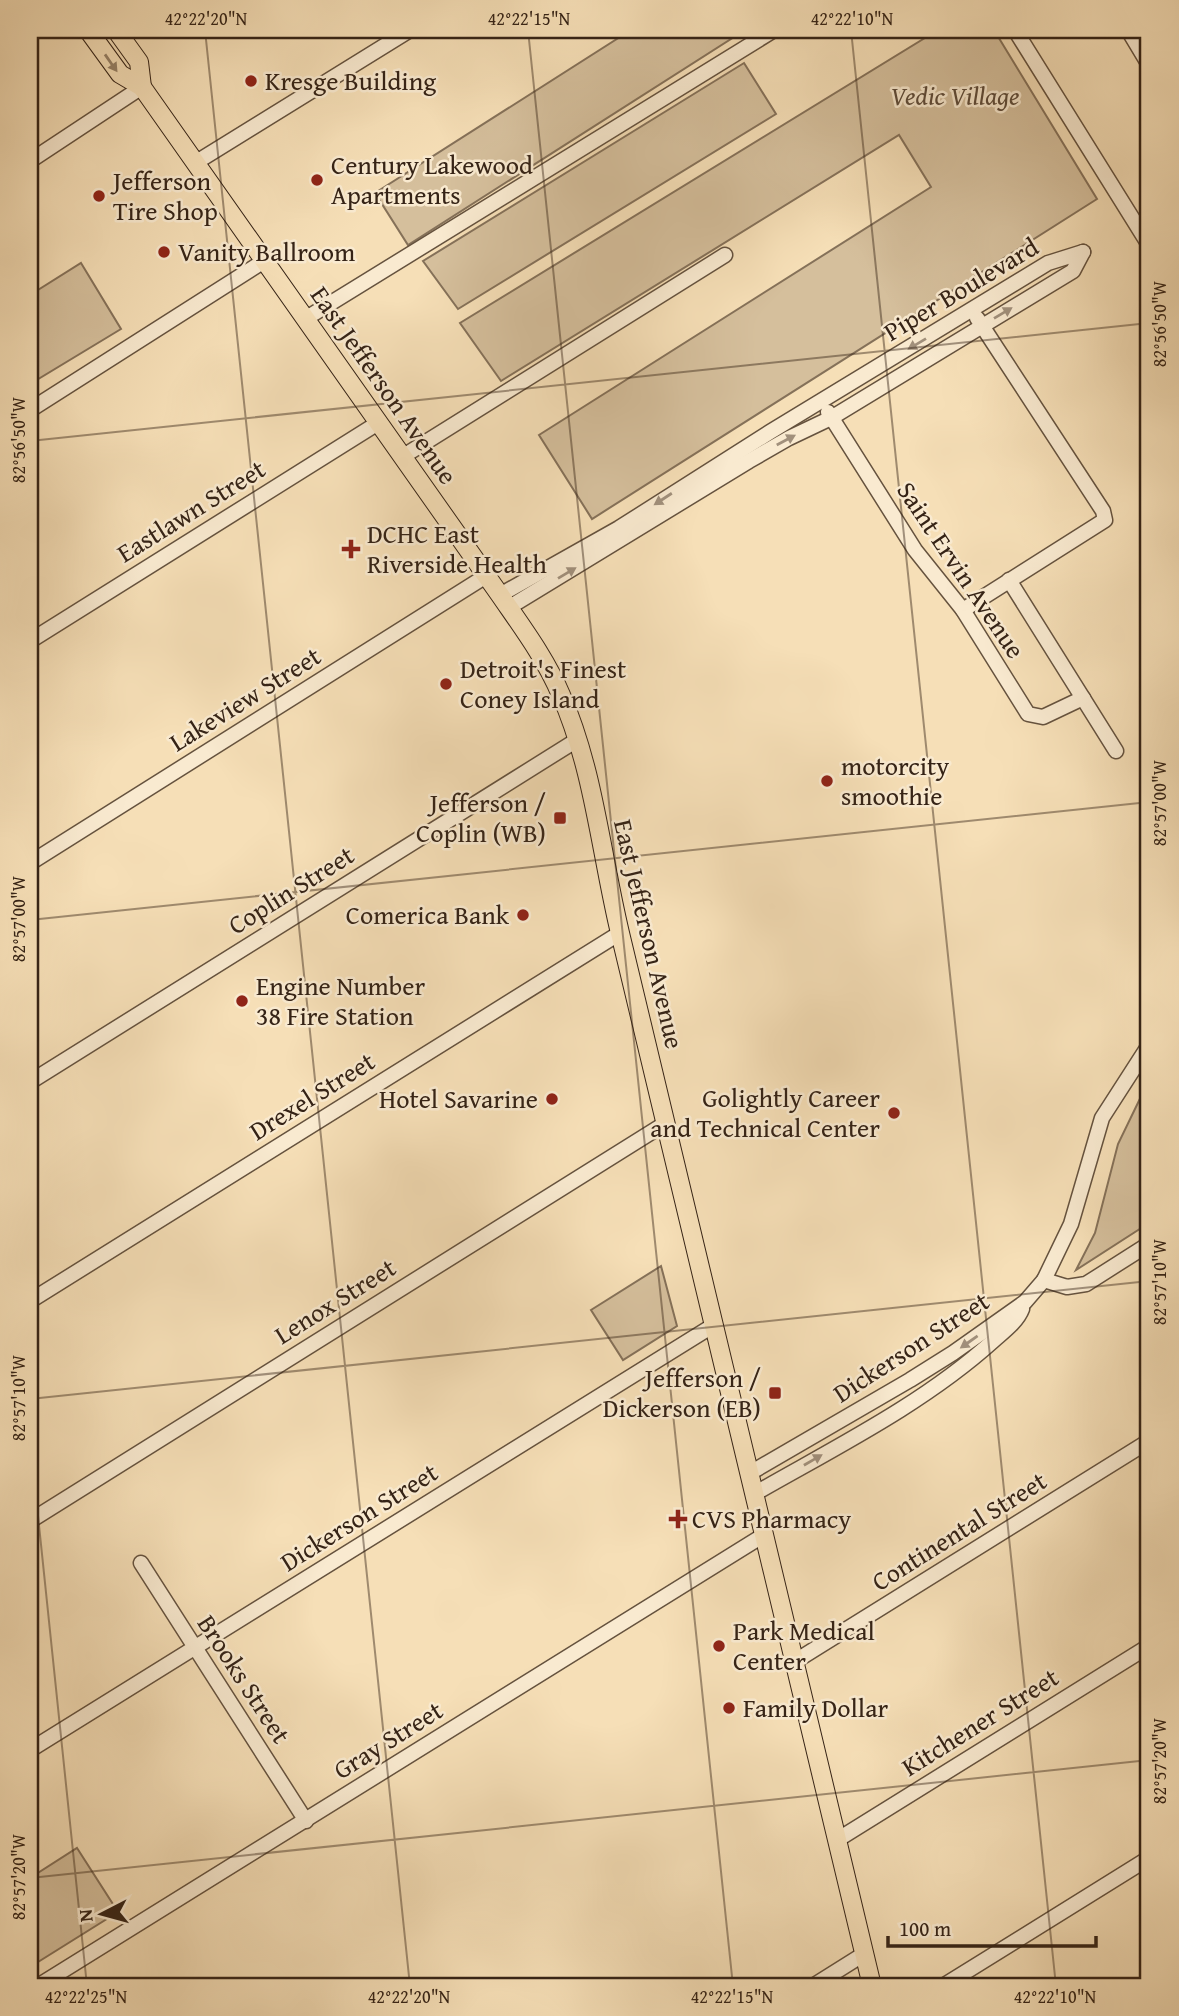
<svg xmlns="http://www.w3.org/2000/svg" width="1179" height="2016" font-family="'Gentium Book Plus',serif">
	<style>
		.green { fill: #d5bf9c; stroke: #857159; stroke-width: 2 }
		.lines { fill: none; stroke-linecap: round; stroke-linejoin: round }
		.minor-casing { stroke: #65523e; stroke-width: 17 }
		.major-casing { stroke: #352316; stroke-width: 20 }
		.minor { stroke: #f9ead0; stroke-width: 14 }
		.major { stroke: #f6dfb7; stroke-width: 18 }
		.oneway { fill: #968166 }
		.oneway2 { fill: #a1907c }
		.ticks { fill: none; stroke: #352316; stroke-width: 2; stroke-opacity: 0.45 }
		.poi-dot { fill: #8f2418; stroke: #f9ead0; stroke-width: 2.5 }
		.labels { text-anchor: middle; stroke-width: 5; stroke-linejoin: round; paint-order: stroke }
		.poi-label { font-size: 26px; fill: #352316; stroke: #f9ead0; text-anchor: start }
		.park-label { font-size: 26px; font-style: italic; fill: #5d4a38; stroke: #f9ead0 }
		.street-label { font-size: 26px; fill: #352316; stroke: #f9ead0 }
		.neatline { fill: none; stroke: #352316; stroke-width: 2.5 }
		.ticks-label { font-size: 18px; text-anchor: middle; fill: #352316 }
	</style>
	<rect width="100%" height="100%" fill="#f6dfb7"/>
	<filter id="stains"><feTurbulence type="fractalNoise" baseFrequency=".00286" numOctaves="4"/><feColorMatrix values="0 0 0 0 .2 0 0 0 0 .09 0 0 0 0 .02 0 0 0 .5 -.17"/></filter>
	<radialGradient id="worn" r=".72"><stop offset=".6" stop-color="#630" stop-opacity="0"/><stop offset="1" stop-color="#630" stop-opacity=".3"/></radialGradient>
	<g class="green">
		<path d="M631 30H745L408 245 375 193Z"/>
		<path d="M938 30H994L1097 199 592 519 539 435 931 187 899 135 501 381 460 323Z"/>
		<path d="M744 63 776 114 458 309 423 261Z"/>
		<path d="M81 263 121 329 30 384V295Z"/>
		<path d="M1149 1080V1223L1076 1270 1095 1233 1118 1144Z"/>
		<path d="M661 1266 677 1326 623 1360 591 1310Z"/>
		<path d="M77 1848 118 1912 30 1967V1878Z"/>
	</g>
	<g class="lines">
		<defs>
			<g id="minor">
				<path d="M1015 30 1149 245"/>
				<path d="M1128 30 1149 65"/>
				<path d="M30 161 142 87"/>
				<path d="M195 163 410 30"/>
				<path d="M305 319 774 30"/>
				<path d="M30 410 264 261"/>
				<path d="M828 412 915 550 963 610 1028 714 1043 717 1083 698"/>
				<path d="M402 457 725 255"/>
				<path d="M1009 580 1116 751"/>
				<path d="M500 595 619 528 770 432 1048 263 1083 252"/>
				<path d="M508 608 749 461 789 438 831 418 1073 271 1083 252"/>
				<path d="M963 610 1105 520 1103 511 977 318"/>
				<path d="M30 641 378 423"/>
				<path d="M30 863 486 576"/>
				<path d="M30 1082 577 740"/>
				<path d="M1044 1280 1067 1287 1086 1284 1149 1244"/>
				<path d="M30 1301 620 933"/>
				<path d="M750 1473 910 1380 953 1353 1025 1302 1044 1280 1071 1224 1102 1118 1149 1045"/>
				<path d="M754 1494C836 1447 923 1404 993 1341 1003 1332 1017 1322 1022 1309"/>
				<path d="M30 1521 666 1123"/>
				<path d="M141 1563 306 1821"/>
				<path d="M794 1662 1149 1441"/>
				<path d="M30 1750 714 1325"/>
				<path d="M837 1840 1149 1646"/>
				<path d="M38 1986 764 1535"/>
				<path d="M813 1986 864 1954"/>
				<path d="M943 1986 1149 1858"/>
			</g>
			<g id="major">
				<path d="M88 30 120 74 142 87 500 595C522 627 546 659 561 695 594 770 601 854 620 933L872 1986"/>
				<path d="M116 30 139 62 142 87"/>
			</g>
		</defs>
		<use href="#minor" class="minor-casing"/>
		<use href="#major" class="major-casing"/>
		<use href="#minor" class="minor"/>
		<use href="#major" class="major"/>
	</g>
	<defs><path id="oneway-solid" d="M-6-.8H1V-3.2L6.5 0L1 3.2V.8H-6Z" transform="scale(1.75)"/></defs>
	<use class="oneway" href="#oneway-solid" transform="translate(111 63) rotate(55)"/>
	<g class="oneway2">
		<use href="#oneway-solid" transform="translate(1003 313) rotate(-31)"/>
		<use href="#oneway-solid" transform="translate(917 344) rotate(149)"/>
		<use href="#oneway-solid" transform="translate(786 440) rotate(-28)"/>
		<use href="#oneway-solid" transform="translate(663 499) rotate(147)"/>
		<use href="#oneway-solid" transform="translate(567 573) rotate(-31)"/>
		<use href="#oneway-solid" transform="translate(969 1342) rotate(145)"/>
		<use href="#oneway-solid" transform="translate(813 1460) rotate(-30)"/>
	</g>
	<path class="ticks" d="M205 30 410 1986M528 30 733 1986M851 30 1056 1986M30 441 1149 323M30 920 1149 802M30 1399 1149 1281M30 1439 87 1986M30 1878 1149 1760"/>
	<g class="poi-dot">
		<circle cx="251" cy="81" r="7"/>
		<circle cx="317" cy="180" r="7"/>
		<circle cx="99" cy="196" r="7"/>
		<circle cx="164" cy="252" r="7"/>
		<path d="M347.5 538.5h7v7h7v7h-7v7h-7v-7h-7v-7h7z"/>
		<circle cx="446" cy="684" r="7"/>
		<circle cx="827" cy="781" r="7"/>
		<rect x="553" y="811" width="14" height="14" rx="3.5"/>
		<circle cx="523" cy="915" r="7"/>
		<circle cx="242" cy="1001" r="7"/>
		<circle cx="552" cy="1099" r="7"/>
		<circle cx="894" cy="1113" r="7"/>
		<rect x="768" y="1386" width="14" height="14" rx="3.5"/>
		<path d="M674.5 1508.5h7v7h7v7h-7v7h-7v-7h-7v-7h7z"/>
		<circle cx="719" cy="1646" r="7"/>
		<circle cx="729" cy="1708" r="7"/>
	</g>
	<g class="labels">
		<g class="poi-label">
			<text x="265" y="90">Kresge Building</text>
			<text x="331" y="174">Century Lakewood<tspan x="331" dy="30">Apartments</tspan></text>
			<text x="113" y="190">Jefferson<tspan x="113" dy="30">Tire Shop</tspan></text>
			<text x="178" y="261">Vanity Ballroom</text>
			<text x="367" y="543">DCHC East<tspan x="367" dy="30">Riverside Health</tspan></text>
			<text x="460" y="678">Detroit's Finest<tspan x="460" dy="30">Coney Island</tspan></text>
			<text x="841" y="775">motorcity<tspan x="841" dy="30">smoothie</tspan></text>
			<text x="546" y="812" text-anchor="end">Jefferson /<tspan x="546" dy="30">Coplin (WB)</tspan></text>
			<text x="509" y="924" text-anchor="end">Comerica Bank</text>
			<text x="256" y="995">Engine Number<tspan x="256" dy="30">38 Fire Station</tspan></text>
			<text x="880" y="1107" text-anchor="end">Golightly Career<tspan x="880" dy="30">and Technical Center</tspan></text>
			<text x="538" y="1108" text-anchor="end">Hotel Savarine</text>
			<text x="761" y="1387" text-anchor="end">Jefferson /<tspan x="761" dy="30">Dickerson (EB)</tspan></text>
			<text x="692" y="1528">CVS Pharmacy</text>
			<text x="733" y="1640">Park Medical<tspan x="733" dy="30">Center</tspan></text>
			<text x="743" y="1717">Family Dollar</text>
		</g>
		<g class="park-label">
			<text x="955" y="105">Vedic Village</text>
		</g>
		<g class="street-label">
			<text transform="translate(961 289) rotate(-31)" y="9">Piper Boulevard</text>
			<text transform="translate(384 385) rotate(55)" y="9">East Jefferson Avenue</text>
			<text transform="translate(191 511) rotate(-32)" y="9">Eastlawn Street</text>
			<text transform="translate(961 570) rotate(56)" y="9">Saint Ervin Avenue</text>
			<text transform="translate(245 699) rotate(-32)" y="9">Lakeview Street</text>
			<text transform="translate(291 890) rotate(-32)" y="9">Coplin Street</text>
			<text transform="translate(649 934) rotate(77)" y="9">East Jefferson Avenue</text>
			<text transform="translate(312 1096) rotate(-32)" y="9">Drexel Street</text>
			<text transform="translate(335 1301) rotate(-32)" y="9">Lenox Street</text>
			<text transform="translate(911 1347) rotate(-33)" y="9">Dickerson Street</text>
			<text transform="translate(359 1517) rotate(-32)" y="9">Dickerson Street</text>
			<text transform="translate(959 1531) rotate(-32)" y="9">Continental Street</text>
			<text transform="translate(244 1679) rotate(57)" y="9">Brooks Street</text>
			<text transform="translate(980 1722) rotate(-32)" y="9">Kitchener Street</text>
			<text transform="translate(388 1740) rotate(-32)" y="9">Gray Street</text>
		</g>
	</g>
	<rect width="1179" height="2016" fill="none" stroke="#f6dfb7" stroke-width="77"/>
	<g transform="translate(102 1914) rotate(264)" stroke="#f9ead0" stroke-width="5" paint-order="stroke">
	<path d="M0-5L12 26L0 18L-12 26Z" fill="#352316"/>
	<text y="-10" font-size="19" font-weight="bold" text-anchor="middle" fill="#352316">N</text>
	</g>
	<path d="M888 1936v10h208v-10" fill="none" stroke="#352316" stroke-width="3.5"/>
	<text x="899" y="1936" font-size="21" fill="#352316" stroke="#f9ead0" stroke-width="5" paint-order="stroke">100 m</text>
	<rect x="38" y="38" width="1102" height="1940" class="neatline"/>
	<g class="ticks-label">
		<text x="206" y="25">42°22'20"N</text>
		<text x="529" y="25">42°22'15"N</text>
		<text x="852" y="25">42°22'10"N</text>
		<text transform="translate(1160 324) rotate(-90)" y="6">82°56'50"W</text>
		<text transform="translate(19 440) rotate(-90)" y="6">82°56'50"W</text>
		<text transform="translate(1160 803) rotate(-90)" y="6">82°57'00"W</text>
		<text transform="translate(19 919) rotate(-90)" y="6">82°57'00"W</text>
		<text transform="translate(1160 1282) rotate(-90)" y="6">82°57'10"W</text>
		<text transform="translate(19 1398) rotate(-90)" y="6">82°57'10"W</text>
		<text transform="translate(1160 1761) rotate(-90)" y="6">82°57'20"W</text>
		<text transform="translate(19 1877) rotate(-90)" y="6">82°57'20"W</text>
		<text x="86" y="2003">42°22'25"N</text>
		<text x="409" y="2003">42°22'20"N</text>
		<text x="732" y="2003">42°22'15"N</text>
		<text x="1055" y="2003">42°22'10"N</text>
	</g>
	<rect width="100%" height="100%" filter="url(#stains)"/>
	<rect width="100%" height="100%" fill="url(#worn)"/>
</svg>
